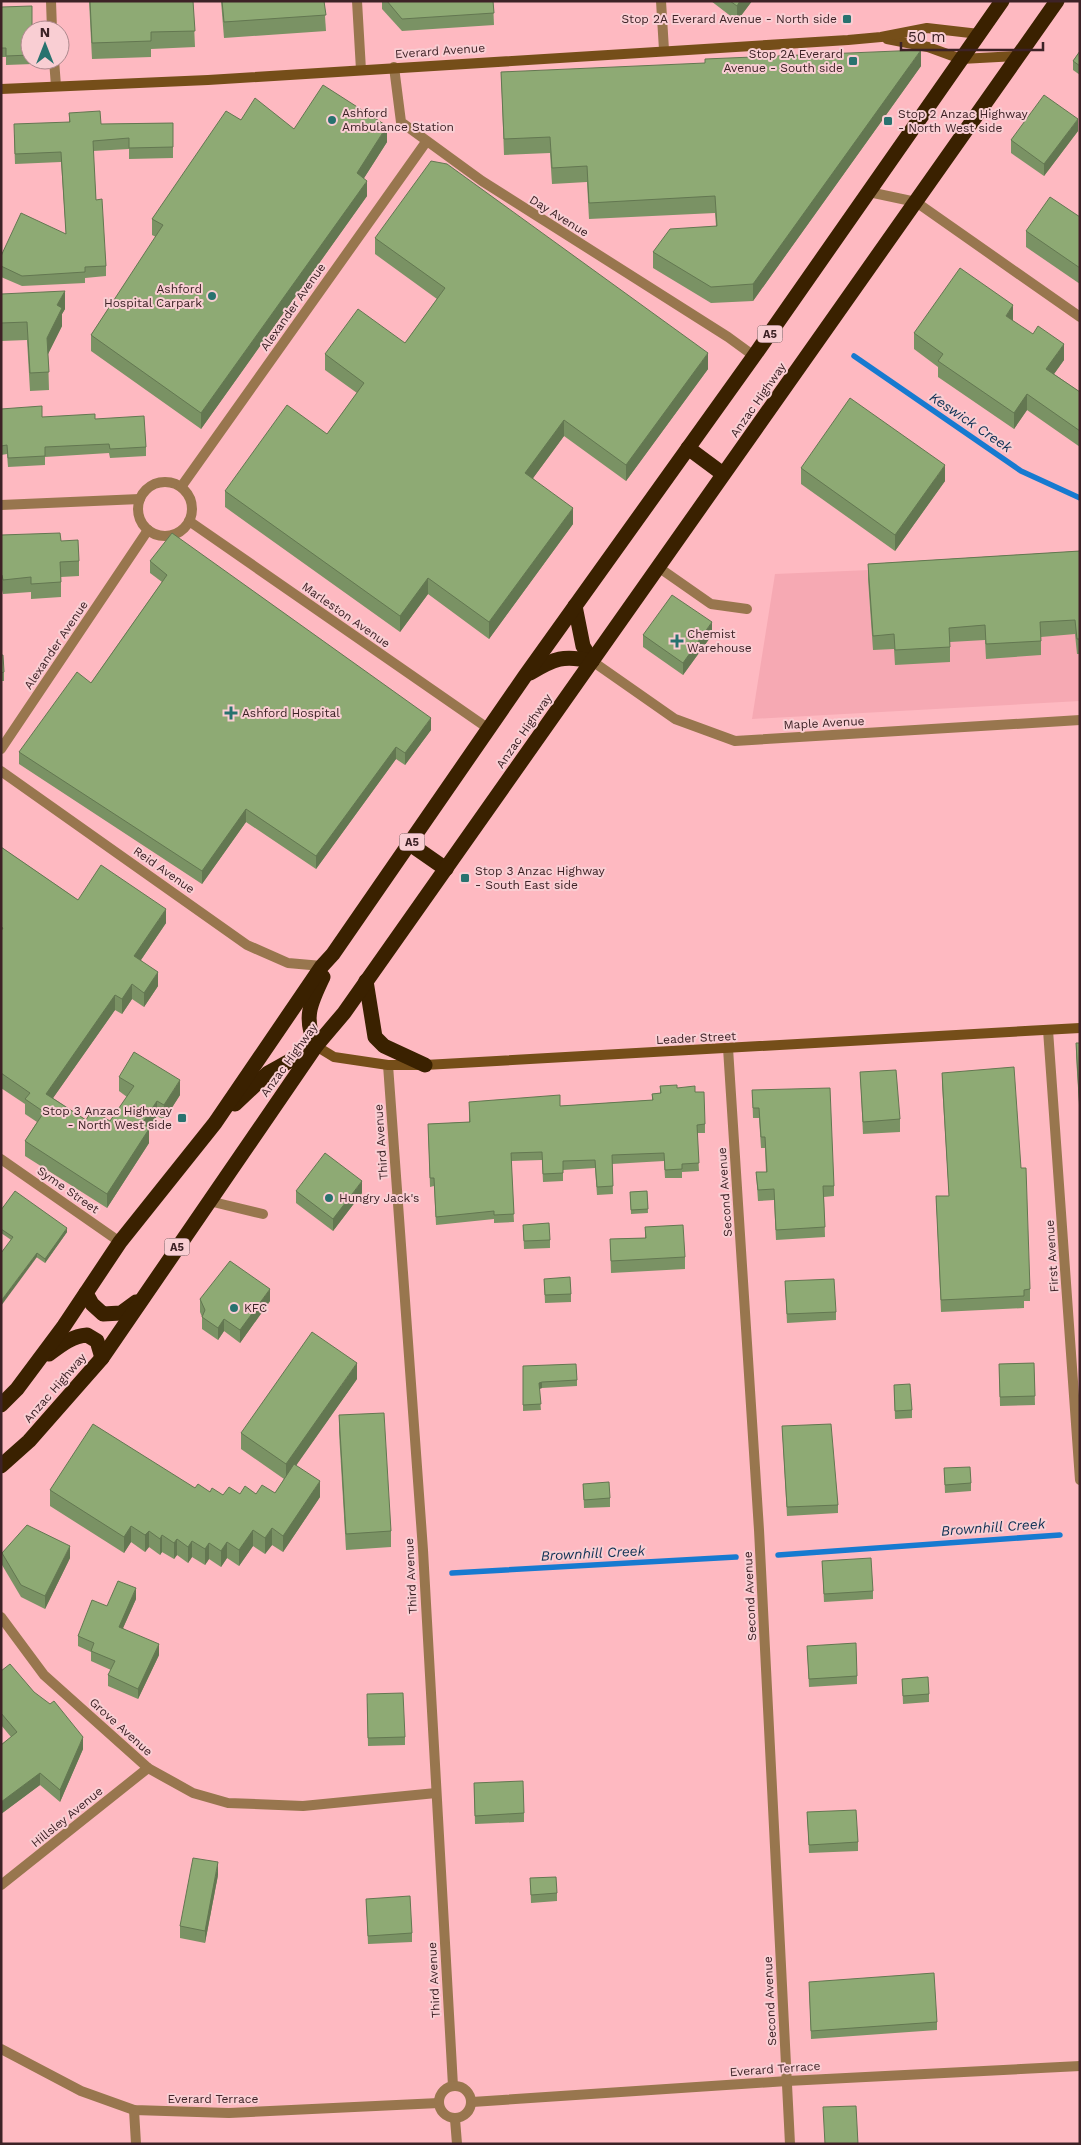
<svg xmlns="http://www.w3.org/2000/svg" width="1081" height="2145" font-family="'Work Sans',sans-serif">
	<style>
		.built { fill: #f6a9b3 }
		.lines { fill: none; stroke-linecap: round; stroke-linejoin: round }
		.stream { stroke: #177ad0; stroke-width: 5.5 }
		.lane { stroke: #98764e; stroke-width: 10 }
		.street { stroke: #98764e; stroke-width: 10 }
		.secondary { stroke: #754e19; stroke-width: 10 }
		.highway { stroke: #3a2100; stroke-width: 15 }
		.wall { fill: #7a9264 }
		.shaded-wall { fill: #637751 }
		.building { fill: #8eaa74; stroke: #637751 }
		.poi-dot { fill: #28726f; stroke: #f9ced3; stroke-width: 2 }
		.labels { text-anchor: middle; stroke-width: 4; stroke-linejoin: round; paint-order: stroke }
		.shield { fill: #f9ced3; stroke: #75565a; stroke-width: 1 }
		.shield-label { font-size: 11px; font-weight: bold; fill: #3d2226 }
		.poi-label { font-size: 12px; fill: #3d2226; stroke: #f9ced3; text-anchor: start }
		.street-label { font-size: 12px; fill: #3d2226; stroke: #f9ced3 }
		.water-label { font-size: 14px; font-style: italic; fill: #0d3154; stroke: #f9ced3 }
	</style>
	<rect width="100%" height="100%" fill="#feb9c1"/>
	<path class="built" d="M1080 561V701L752 719 775 574Z"/>
	<g class="lines">
		<g class="stream">
			<path d="M854 356 1021 471 1080 498"/>
			<path d="M778 1555 1060 1535"/>
			<path d="M452 1573 736 1557"/>
		</g>
		<g class="lane">
			<path d="M869 192 916 202 1080 317"/>
			<path d="M658 567 711 604 747 609"/>
			<path d="M209 1201 263 1214"/>
		</g>
		<g class="street">
			<path d="M51 1 52 30"/>
			<path d="M357 1 361 70"/>
			<path d="M661 1 664 50"/>
			<path d="M54 60 56 86"/>
			<path d="M394 67 401 122 482 181 728 337 754 356"/>
			<circle cx="165" cy="509" r="27"/>
			<path d="M181 487 426 142"/>
			<path d="M1 505 140 499"/>
			<path d="M189 521 489 729"/>
			<path d="M592 661 675 719 735 741 1080 720"/>
			<path d="M1 749 148 530"/>
			<path d="M1 771 247 945 288 963 322 966"/>
			<path d="M1048 1030 1080 1480"/>
			<path d="M728 1048 759 1530 790 2144"/>
			<path d="M388 1065 423 1550 453 2086"/>
			<path d="M1 1159 120 1242"/>
			<path d="M1 1617 44 1675 148 1768 193 1793 228 1803 303 1806 436 1793"/>
			<path d="M1 1885 148 1768"/>
			<path d="M1 2049 81 2091 134 2110 229 2113 439 2103"/>
			<circle cx="455" cy="2102" r="16"/>
			<path d="M472 2102 787 2081 1080 2066"/>
			<path d="M134 2110 136 2144"/>
			<path d="M455 2119 457 2144"/>
		</g>
		<g class="secondary">
			<path d="M887 39 928 47 961 59 1017 56"/>
			<path d="M1 89 208 80 848 40 881 37 927 28 979 34"/>
			<path d="M316 1046 334 1057 388 1065H425L1080 1028"/>
		</g>
		<g class="highway">
			<path d="M688 448 723 474"/>
			<path d="M575 606 583 646 592 661"/>
			<path d="M530 673C555 658 563 655 592 661"/>
			<path d="M410 844 446 869"/>
			<path d="M366 981 375 1037 384 1046 425 1065"/>
			<path d="M316 1046C303 1018 310 1004 323 977"/>
			<path d="M235 1104 268 1073 313 1048"/>
			<path d="M86 1293 92 1304 103 1314 121 1313 136 1302"/>
			<path d="M49 1354C61 1345 72 1336 87 1335L97 1341 102 1358"/>
			<path d="M1 1405 17 1389 64 1326 120 1242 215 1123 322 966 333 954 525 676 754 356 1002 1"/>
			<path d="M1 1466 29 1441 102 1358 316 1046 344 1013 1057 1"/>
		</g>
	</g>
	<g class="wall">
		<path d="M89 1H193L195 47 151 49V57L92 59Z"/>
		<path d="M221 1H324L326 31 224 38Z"/>
		<path d="M382 1H493L494 25 402 31 382 9Z"/>
		<path d="M711 1H752L737 21Z"/>
		<path d="M1 7 30 30V60H33V64L6 65V57H1Z"/>
		<path d="M1080 51V75L1073 70V61Z"/>
		<path d="M921 66 753 301 711 303 653 268V252L716 226 715 213 589 219 587 182 552 184 550 153 504 155 501 72Z"/>
		<path d="M69 113 101 124 173 123V158L129 159V149L93 151 96 200 106 266V276L85 278V283L22 286 1 277V256L66 234 61 162 15 164 14 135 69 122Z"/>
		<path d="M241 120 294 129 387 142 364 178 367 196 201 429 91 351V335L156 237 152 235V219Z"/>
		<path d="M1078 131 1044 176 1011 153V140Z"/>
		<path d="M1080 217V284L1026 247V231Z"/>
		<path d="M375 238 708 369 626 481 564 436 533 478 573 524 489 639 428 594 400 632 225 507V491L327 434 357 393 325 370V354L405 343 437 299 375 254Z"/>
		<path d="M1 294 65 309 62 314V326L48 354 49 390 30 391 27 340 1 341Z"/>
		<path d="M1013 321 1064 360 1054 374 1080 392V447L1027 410 1014 429 938 377V367L914 349V333Z"/>
		<path d="M1 409 42 417 95 419 146 447V456L110 458 109 453 45 457V465L8 467 7 454 1 455Z"/>
		<path d="M801 468 945 481 895 551 801 484Z"/>
		<path d="M1 535 61 541 79 561V576L61 577V597L31 599V592L3 594 2 590H1Z"/>
		<path d="M1080 551V654H1077L1075 634 1041 637V655L986 659 985 640 950 642V662L895 665 894 649 873 650 868 579V564Z"/>
		<path d="M150 561 431 730 405 765 396 759 316 869 246 822 202 884 19 764V752L91 683 162 582 150 573Z"/>
		<path d="M643 635H712L683 675 643 647Z"/>
		<path d="M1 655 4 672V681H1Z"/>
		<path d="M1 847 78 900 166 923 141 960 158 986 144 1007 132 999 122 1014 115 1010 53 1098 86 1120 110 1121 127 1097 119 1091V1077L180 1095 164 1120 157 1116 149 1128V1143L107 1208 25 1156V1141L37 1122 25 1114V1104L1 1088Z"/>
		<path d="M1076 1043H1080V1122L1076 1055Z"/>
		<path d="M860 1072 900 1119V1132L863 1134Z"/>
		<path d="M942 1073 1021 1168 1030 1289V1301H1024V1308L941 1312 936 1196H949L942 1084Z"/>
		<path d="M660 1086 677 1088 695 1092 705 1124V1133H697L699 1171 682 1172V1178H665L664 1161 612 1164 613 1194 597 1195 595 1168 563 1170V1181L543 1182 542 1160 511 1161 514 1222 494 1223V1219L436 1225 434 1186 430 1187 428 1124 469 1122V1102L560 1106 652 1100V1094L660 1093Z"/>
		<path d="M752 1090 834 1186V1196L824 1197 825 1237 776 1240 774 1200 758 1201 756 1172H766L765 1148H761L759 1118H753Z"/>
		<path d="M296 1191 362 1193 333 1231 296 1203Z"/>
		<path d="M647 1191 648 1213 631 1214 630 1192Z"/>
		<path d="M1 1210 67 1232 45 1263 1 1233Z"/>
		<path d="M523 1225 550 1240V1248L524 1249Z"/>
		<path d="M645 1227 685 1257V1269L611 1273 610 1239 645 1238Z"/>
		<path d="M544 1279 571 1294V1302L545 1303Z"/>
		<path d="M785 1281 836 1312V1320L787 1323Z"/>
		<path d="M200 1299 270 1301 240 1343 224 1331 218 1340 202 1329V1317L200 1312Z"/>
		<path d="M1034 1363 1035 1405 1000 1406 999 1364Z"/>
		<path d="M523 1366 577 1380V1386L542 1388 539 1389 541 1410 523 1411Z"/>
		<path d="M357 1379 296 1465 320 1497 283 1552 272 1545 265 1554 253 1546 239 1566 227 1558 221 1567 209 1559 205 1565 192 1557 188 1563 177 1555 174 1559 162 1552 160 1555 149 1547 145 1552 131 1542 124 1553 50 1506V1490L195 1488 223 1495 240 1494 275 1493 284 1479 241 1449V1433Z"/>
		<path d="M894 1385 912 1410V1418L895 1419Z"/>
		<path d="M339 1415 391 1531V1547L346 1550 339 1432Z"/>
		<path d="M782 1426 838 1505V1513L787 1516Z"/>
		<path d="M944 1468 971 1483V1491L945 1493Z"/>
		<path d="M583 1484 610 1498V1507L584 1508Z"/>
		<path d="M2 1553 70 1558 45 1609 21 1597 2 1565Z"/>
		<path d="M822 1561 873 1591V1599L824 1602Z"/>
		<path d="M136 1599 123 1628 159 1655 138 1699 108 1686V1675L111 1670 91 1661V1652L78 1646V1636L107 1606Z"/>
		<path d="M807 1646 857 1676V1684L809 1687Z"/>
		<path d="M1 1671 83 1749 60 1802 40 1785 1 1814V1745L11 1737 1 1725Z"/>
		<path d="M902 1679 929 1694V1702L903 1704Z"/>
		<path d="M367 1703 405 1737V1745L368 1746Z"/>
		<path d="M474 1783 524 1813V1822L475 1824Z"/>
		<path d="M807 1812 858 1842V1851L809 1853Z"/>
		<path d="M218 1875 205 1943 180 1938V1926Z"/>
		<path d="M530 1878 557 1893V1901L531 1903Z"/>
		<path d="M366 1899 412 1933V1942L368 1944Z"/>
		<path d="M809 1982 937 2022V2030L811 2039Z"/>
	</g>
	<g class="shaded-wall">
		<path d="M740 1H752L737 21V6Z"/>
		<path d="M921 50V66L753 301V284Z"/>
		<path d="M1078 119V131L1044 176V164Z"/>
		<path d="M387 126V142L357 189V173Z"/>
		<path d="M367 181V196L201 429V413Z"/>
		<path d="M65 291V309L62 314V326L47 356V338L57 305Z"/>
		<path d="M1013 305V321L1006 316Z"/>
		<path d="M1064 344V360L1046 385V369Z"/>
		<path d="M708 353V369L626 481V465Z"/>
		<path d="M1027 394V410L1014 429V413Z"/>
		<path d="M564 420V436L525 489V473Z"/>
		<path d="M945 465V481L895 551V535Z"/>
		<path d="M573 508V524L489 639V622Z"/>
		<path d="M428 578V594L400 632V616Z"/>
		<path d="M712 622V635L683 675V663Z"/>
		<path d="M431 718V730L405 765V753Z"/>
		<path d="M396 747V759L316 869V856Z"/>
		<path d="M246 809V822L202 884V871Z"/>
		<path d="M166 909V923L134 970V956Z"/>
		<path d="M158 972V986L144 1007V993Z"/>
		<path d="M132 984V999L122 1014V999Z"/>
		<path d="M115 995V1010L46 1108V1094Z"/>
		<path d="M180 1080V1095L164 1120V1105Z"/>
		<path d="M157 1101V1116L143 1136V1122Z"/>
		<path d="M149 1129V1143L107 1208V1194Z"/>
		<path d="M362 1181V1193L333 1231V1219Z"/>
		<path d="M67 1228V1232L45 1263V1259Z"/>
		<path d="M37 1253V1257L1 1306V1301Z"/>
		<path d="M270 1289V1301L240 1343V1330Z"/>
		<path d="M224 1319V1331L218 1340V1328Z"/>
		<path d="M357 1363V1379L286 1480V1464Z"/>
		<path d="M542 1382V1388L539 1389V1383Z"/>
		<path d="M320 1481V1497L283 1552V1536Z"/>
		<path d="M131 1526V1542L124 1553V1537Z"/>
		<path d="M272 1528V1545L265 1554V1538Z"/>
		<path d="M253 1530V1546L239 1566V1550Z"/>
		<path d="M149 1531V1547L145 1552V1535Z"/>
		<path d="M162 1535V1552L160 1555V1539Z"/>
		<path d="M177 1539V1555L174 1559V1543Z"/>
		<path d="M192 1541V1557L188 1563V1547Z"/>
		<path d="M227 1542V1558L221 1567V1551Z"/>
		<path d="M209 1543V1559L205 1565V1549Z"/>
		<path d="M70 1546V1558L45 1609V1596Z"/>
		<path d="M136 1588V1599L119 1637V1627Z"/>
		<path d="M159 1644V1655L138 1699V1689Z"/>
		<path d="M83 1737V1749L60 1802V1790Z"/>
		<path d="M40 1773V1785L1 1814V1802Z"/>
		<path d="M218 1862V1875L205 1943V1931Z"/>
	</g>
	<g class="building">
		<path d="M90 1H193L195 31 151 32V41L92 43Z"/>
		<path d="M222 1H324L326 15 224 22Z"/>
		<path d="M387 1H493L494 13 402 19Z"/>
		<path d="M730 1H740L737 6Z"/>
		<path d="M32 6V30H30V55L6 56V48H1V7Z"/>
		<path d="M921 50 753 284 711 287 653 252 670 229 717 226 715 196 589 203 587 166 552 168 550 137 504 139 501 72 705 63V59Z"/>
		<path d="M1080 51V66L1073 61Z"/>
		<path d="M323 85 387 126 357 173 367 181 201 413 91 335 163 225 152 219 226 111 241 120 255 98 294 129Z"/>
		<path d="M1044 95 1078 119 1044 164 1011 140Z"/>
		<path d="M100 111 101 124 173 123V147L129 148V138L93 141 96 200 102 199 106 266 85 267V272L22 276 1 266V256L21 213 66 234 61 152 15 154 14 124 70 122 69 113Z"/>
		<path d="M431 161 447 164 708 353 626 465 564 420 525 473 573 508 489 622 428 578 400 616 225 491 287 405 327 434 364 383 325 354 358 309 405 343 445 288 375 238Z"/>
		<path d="M1050 197 1080 217V268L1026 231Z"/>
		<path d="M960 268 1013 305 1006 316 1033 334 1038 326 1064 344 1046 369 1080 392V431L1027 394 1014 413 938 361 943 354 914 333Z"/>
		<path d="M65 291 57 305 62 308 47 338 49 372 30 373 27 322 1 323V294Z"/>
		<path d="M850 398 945 465 895 535 801 468Z"/>
		<path d="M42 406V417L95 414V419L144 416 146 447 110 449 109 444 45 447V456L8 458 7 445 1 446V409Z"/>
		<path d="M60 533 61 541 78 540 79 561 60 562 61 582 31 584V577L3 580 2 575H1V535Z"/>
		<path d="M172 533 431 718 405 753 396 747 316 856 246 809 202 871 19 752 77 672 91 683 167 575 150 561Z"/>
		<path d="M1080 551V639H1077L1075 620 1040 622 1041 641 986 644 985 625 949 628 950 647 895 650 894 634 873 636 868 564Z"/>
		<path d="M672 595 712 622 683 663 643 635Z"/>
		<path d="M1 655H3L4 672 1 673Z"/>
		<path d="M1 847 78 900 101 865 166 909 134 956 158 972 144 993 132 984 122 999 115 995 46 1094 86 1120 92 1110 110 1121 134 1086 119 1077 134 1052 180 1080 164 1105 157 1101 143 1122 149 1129 107 1194 25 1141 44 1112 25 1099 30 1093 1 1073V931L3 928 1 927Z"/>
		<path d="M1076 1043H1080V1110Z"/>
		<path d="M1014 1067 1021 1168H1026L1030 1289 1024 1290V1296L941 1300 936 1196H949L942 1073Z"/>
		<path d="M896 1070 900 1119 863 1122 860 1072Z"/>
		<path d="M677 1085V1088L695 1086V1092H704L705 1124 697 1125 699 1163 682 1164V1169L665 1170 664 1153 612 1155 613 1186 597 1187 595 1160 563 1161V1173L543 1174 542 1152 511 1153 514 1214 494 1215V1211L436 1217 434 1178H430L428 1124 470 1122 469 1102 560 1095V1106L653 1100 652 1094 661 1093 660 1086Z"/>
		<path d="M830 1088 834 1186H823L825 1227 776 1230 774 1189 758 1190 756 1172H767L765 1137H761L759 1108H753L752 1090Z"/>
		<path d="M325 1153 362 1181 333 1219 296 1191Z"/>
		<path d="M15 1191 67 1228 45 1259 37 1253 1 1301V1253L13 1237 1 1229V1210Z"/>
		<path d="M647 1191 648 1209 631 1210 630 1192Z"/>
		<path d="M549 1223 550 1240 524 1241 523 1225Z"/>
		<path d="M683 1225 685 1257 611 1261 610 1239 646 1238 645 1227Z"/>
		<path d="M230 1261 270 1289 240 1330 224 1319 218 1328 202 1317 205 1310 200 1299Z"/>
		<path d="M570 1277 571 1294 545 1295 544 1279Z"/>
		<path d="M834 1279 836 1312 787 1314 785 1281Z"/>
		<path d="M312 1332 357 1363 286 1464 241 1433Z"/>
		<path d="M1034 1363 1035 1396 1000 1397 999 1364Z"/>
		<path d="M576 1364 577 1380 542 1382 539 1383 541 1404 523 1405V1366Z"/>
		<path d="M910 1384 912 1410 895 1411 894 1385Z"/>
		<path d="M384 1413 391 1531 346 1534 339 1415Z"/>
		<path d="M93 1424 195 1488 198 1484 210 1492 212 1488 223 1495 229 1487 240 1494 245 1486 256 1494 262 1485 275 1493 294 1464 320 1481 283 1536 272 1528 265 1538 253 1530 239 1550 227 1542 221 1551 209 1543 205 1549 192 1541 188 1547 177 1539 174 1543 162 1535 160 1539 149 1531 145 1535 131 1526 124 1537 50 1490Z"/>
		<path d="M831 1424 838 1505 787 1507 782 1426Z"/>
		<path d="M970 1467 971 1483 945 1485 944 1468Z"/>
		<path d="M609 1482 610 1498 584 1500 583 1484Z"/>
		<path d="M27 1525 70 1546 45 1596 21 1585 2 1553Z"/>
		<path d="M871 1558 873 1591 824 1594 822 1561Z"/>
		<path d="M118 1581 136 1588 119 1627 159 1644 138 1689 108 1675 115 1661 91 1651 94 1643 78 1636 92 1600 107 1606Z"/>
		<path d="M856 1643 857 1676 809 1679 807 1646Z"/>
		<path d="M10 1664 34 1692 50 1704 54 1701 83 1737 60 1790 40 1773 1 1802V1745L17 1732 1 1713V1671Z"/>
		<path d="M928 1677 929 1694 903 1696 902 1679Z"/>
		<path d="M403 1693 405 1737 368 1738 367 1694Z"/>
		<path d="M523 1781 524 1813 475 1816 474 1783Z"/>
		<path d="M856 1810 858 1842 809 1845 807 1812Z"/>
		<path d="M193 1858 218 1862 205 1931 180 1926Z"/>
		<path d="M556 1877 557 1893 531 1895 530 1878Z"/>
		<path d="M410 1896 412 1933 368 1936 366 1899Z"/>
		<path d="M934 1973 937 2022 811 2031 809 1982Z"/>
		<path d="M856 2106 858 2144H825L823 2107Z"/>
	</g>
	<g class="poi-dot">
		<rect x="842" y="14" width="10" height="10" rx="2.5"/>
		<rect x="848" y="56" width="10" height="10" rx="2.5"/>
		<circle cx="332" cy="120" r="5"/>
		<rect x="883" y="116" width="10" height="10" rx="2.5"/>
		<circle cx="212" cy="296" r="5"/>
		<path d="M674.5 633.5h5v5h5v5h-5v5h-5v-5h-5v-5h5z"/>
		<path d="M228.5 705.5h5v5h5v5h-5v5h-5v-5h-5v-5h5z"/>
		<rect x="460" y="873" width="10" height="10" rx="2.5"/>
		<rect x="177" y="1113" width="10" height="10" rx="2.5"/>
		<circle cx="329" cy="1198" r="5"/>
		<circle cx="234" cy="1308" r="5"/>
	</g>
	<g class="labels">
		<g class="shield">
			<rect x="757.5" y="325.5" width="25" height="17" rx="4"/>
			<rect x="399.5" y="833.5" width="25" height="17" rx="4"/>
			<rect x="164.5" y="1238.5" width="25" height="17" rx="4"/>
		</g>
		<g class="shield-label">
			<text x="770" y="338">A5</text>
			<text x="412" y="846">A5</text>
			<text x="177" y="1251">A5</text>
		</g>
		<g class="poi-label">
			<text x="837" y="23" text-anchor="end">Stop 2A Everard Avenue - North side</text>
			<text x="843" y="58" text-anchor="end">Stop 2A Everard<tspan x="843" dy="14">Avenue - South side</tspan></text>
			<text x="342" y="117">Ashford<tspan x="342" dy="14">Ambulance Station</tspan></text>
			<text x="898" y="118">Stop 2 Anzac Highway<tspan x="898" dy="14">- North West side</tspan></text>
			<text x="202" y="293" text-anchor="end">Ashford<tspan x="202" dy="14">Hospital Carpark</tspan></text>
			<text x="687" y="638">Chemist<tspan x="687" dy="14">Warehouse</tspan></text>
			<text x="242" y="717">Ashford Hospital</text>
			<text x="475" y="875">Stop 3 Anzac Highway<tspan x="475" dy="14">- South East side</tspan></text>
			<text x="172" y="1115" text-anchor="end">Stop 3 Anzac Highway<tspan x="172" dy="14">- North West side</tspan></text>
			<text x="339" y="1202">Hungry Jack's</text>
			<text x="244" y="1312">KFC</text>
		</g>
		<g class="street-label">
			<text transform="translate(440 51) rotate(-4)" y="4">Everard Avenue</text>
			<text transform="translate(559 216) rotate(32)" y="4">Day Avenue</text>
			<text transform="translate(293 307) rotate(-55)" y="4">Alexander Avenue</text>
			<text transform="translate(758 400) rotate(-55)" y="4">Anzac Highway</text>
			<text transform="translate(346 615) rotate(35)" y="4">Marleston Avenue</text>
			<text transform="translate(56 645) rotate(-56)" y="4">Alexander Avenue</text>
			<text transform="translate(824 723) rotate(-3)" y="4">Maple Avenue</text>
			<text transform="translate(524 731) rotate(-55)" y="4">Anzac Highway</text>
			<text transform="translate(164 870) rotate(35)" y="4">Reid Avenue</text>
			<text transform="translate(696 1038) rotate(-3)" y="4">Leader Street</text>
			<text transform="translate(289 1060) rotate(-54)" y="4">Anzac Highway</text>
			<text transform="translate(381 1142) rotate(-94)" y="4">Third Avenue</text>
			<text transform="translate(68 1190) rotate(35)" y="4">Syme Street</text>
			<text transform="translate(725 1192) rotate(-94)" y="4">Second Avenue</text>
			<text transform="translate(1052 1256) rotate(-94)" y="4">First Avenue</text>
			<text transform="translate(55 1388) rotate(-49)" y="4">Anzac Highway</text>
			<text transform="translate(411 1576) rotate(-93)" y="4">Third Avenue</text>
			<text transform="translate(750 1596) rotate(-93)" y="4">Second Avenue</text>
			<text transform="translate(121 1727) rotate(42)" y="4">Grove Avenue</text>
			<text transform="translate(67 1817) rotate(-39)" y="4">Hillsley Avenue</text>
			<text transform="translate(434 1980) rotate(-93)" y="4">Third Avenue</text>
			<text transform="translate(770 2001) rotate(-93)" y="4">Second Avenue</text>
			<text transform="translate(775 2069) rotate(-4)" y="4">Everard Terrace</text>
			<text x="213" y="2103">Everard Terrace</text>
		</g>
		<g class="water-label">
			<text transform="translate(971 422) rotate(34)" y="5">Keswick Creek</text>
			<text transform="translate(993 1527) rotate(-4)" y="5">Brownhill Creek</text>
			<text transform="translate(593 1553) rotate(-3)" y="5">Brownhill Creek</text>
		</g>
	</g>
	<rect width="1081" height="2145" fill="none" stroke="#3d2226" stroke-width="5"/>
	<g transform="translate(45 45)"><circle r="24" fill="#f9ced3" stroke="#ae898e"/>
	<path d="M0-4L9 19L0 12L-9 19Z" fill="#28726f"/>
	<text y="-8" font-size="14" font-weight="bold" text-anchor="middle" fill="#3d2226">N</text>
	</g>
	<path d="M901 42v8h142v-8" fill="none" stroke="#3d2226" stroke-width="2.5"/>
	<text x="908" y="42" font-size="15" fill="#3d2226" stroke="#f9ced3" stroke-width="4" paint-order="stroke">50 m</text>
</svg>
